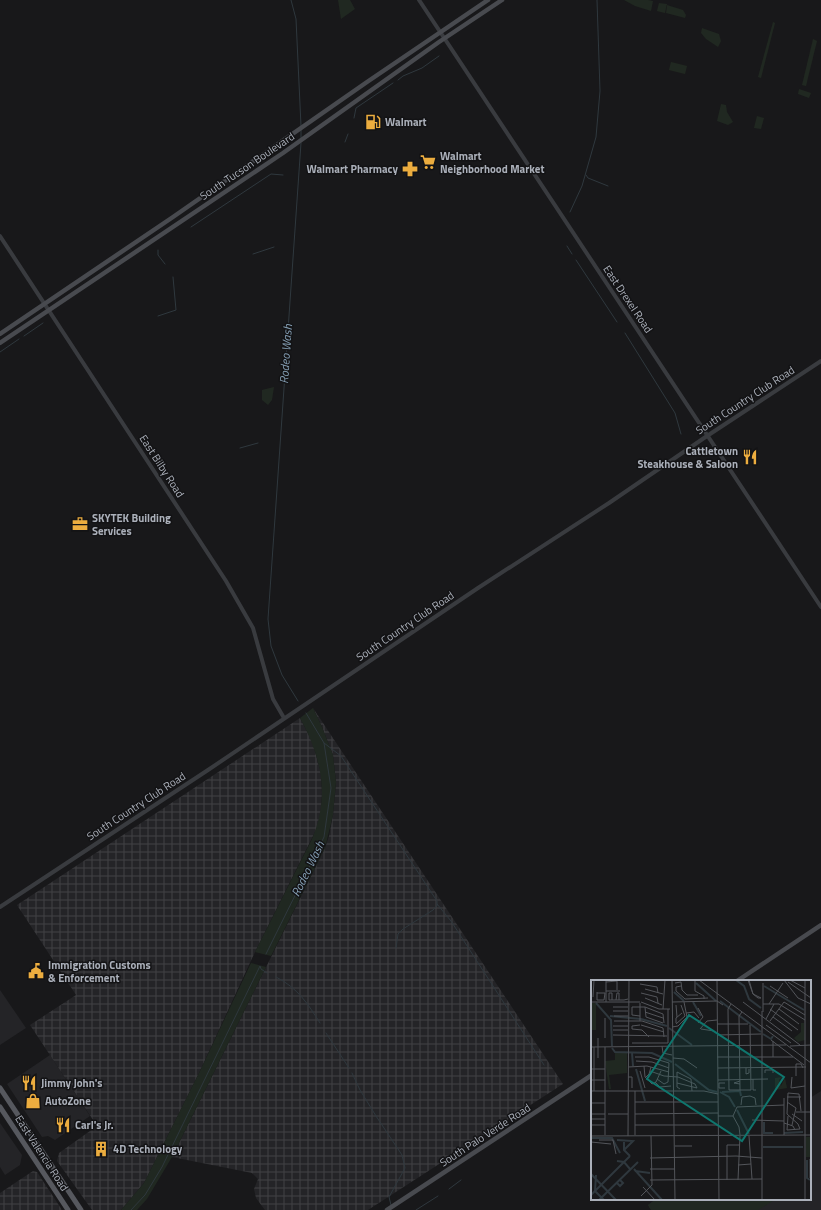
<svg xmlns="http://www.w3.org/2000/svg" width="821" height="1210" font-family="'Titillium Web',sans-serif">
	<style>
		.built { fill: #242427 }
		.industrial { fill: url(#industrial-grid) }
		.green { fill: #202821 }
		.lines { fill: none; stroke-linecap: round; stroke-linejoin: round }
		.stream { stroke: #2f383e; stroke-width: 1 }
		.tertiary { stroke: #393b3f; stroke-width: 4 }
		.secondary { stroke: #484a4f; stroke-width: 4.5 }
		.primary { stroke: #56585e; stroke-width: 5 }
		.labels { text-anchor: middle; stroke-width: 3; stroke-linejoin: round; paint-order: stroke }
		.poi-label { font-size: 11px; font-weight: bold; fill: #abb0ba; stroke: #131315; text-anchor: start }
		.street-label { font-size: 11px; fill: #abb0ba; stroke: #131315 }
		.water-label { font-size: 12px; font-style: italic; fill: #849eb3; stroke: #131315 }
		.inset-river { fill: none; stroke: #2f383e; stroke-width: 2 }
		.inset-road { fill: none; stroke: #53555a; stroke-width: 1 }
		.view { fill: #0f766e; fill-opacity: 0.15; stroke: #0f766e; stroke-width: 2 }
		.inset-edge { fill: none; stroke: #abb0ba; stroke-width: 2 }
	</style>
	<defs>
		<pattern id="industrial-grid" width="8" height="8" patternUnits="userSpaceOnUse"><rect width="8" height="8" fill="#242427"/><path d="M0 4h8M4 0v8" fill="none" stroke="#414144"/></pattern>
	</defs>
	<rect width="100%" height="100%" fill="#18181a"/>
	<g class="built">
		<path d="M0 990 26 1028 0 1045Z"/>
		<path d="M50 1055 90 1116 55 1140 48 1136 42 1137 7 1084Z"/>
		<path d="M821 1091V1210H651L648 1205 656 1199H810V1098Z"/>
		<path d="M0 1123 22 1155 20 1165 5 1175 0 1167Z"/>
	</g>
	<g class="industrial">
		<path d="M313 708 563 1084 368 1210H265L256 1198 254 1189 258 1179 252 1173 172 1157 325 848 329 836 333 815 336 782 333 755 322 727Z"/>
		<path d="M300 718 312 741 321 773 322 793 321 811 318 826 255 952 200 1071 144 1183 121 1210H92L57 1161 59 1153 97 1126 30 1025 76 995 17 905Z"/>
		<path d="M33 1171 37 1172 62 1210H0V1193Z"/>
	</g>
	<g class="green">
		<path d="M338 0H350L355 9 341 19Z"/>
		<path d="M624 0H648L653 1 651 11 635 6Z"/>
		<path d="M659 3 667 4 665 13 657 11Z"/>
		<path d="M667 5 683 10 686 15 685 18 666 13Z"/>
		<path d="M773 22 775 23 761 78 758 77Z"/>
		<path d="M702 28 719 34 721 41 718 47 706 39 701 33Z"/>
		<path d="M813 39 817 41 806 86 802 85Z"/>
		<path d="M671 62 687 66 685 74 669 70Z"/>
		<path d="M799 89 811 93 809 98 798 94Z"/>
		<path d="M721 104 726 105 727 112 733 122 728 125 717 121Z"/>
		<path d="M757 116 764 118 761 129 754 128Z"/>
		<path d="M274 387 272 400 268 405 262 400V390Z"/>
		<path d="M313 708 322 727 333 755 336 782 333 815 325 848 271 956 255 952 312 839C330 797 322 758 300 718Z"/>
		<path d="M251 963 266 967 172 1157 147 1199 137 1210H121L144 1183 200 1071Z"/>
		<path d="M656 1199H772L773 1201 758 1210H651L648 1205Z"/>
	</g>
	<g class="lines">
		<g class="stream">
			<path d="M291 0 296 19 301 126"/>
			<path d="M398 80 403 76 422 68 439 56"/>
			<path d="M354 118 356 108 393 83"/>
			<path d="M301 138V129"/>
			<path d="M345 142 348 134"/>
			<path d="M586 175 588 178 608 186"/>
			<path d="M570 212 582 186 596 137 600 91 597 0"/>
			<path d="M191 227 271 174 283 175"/>
			<path d="M567 246 572 254"/>
			<path d="M158 250V255L165 264"/>
			<path d="M253 254 274 247"/>
			<path d="M576 260 617 322"/>
			<path d="M158 316 176 310 173 277"/>
			<path d="M625 333 675 413 681 434"/>
			<path d="M24 336 43 323"/>
			<path d="M0 352 19 339"/>
			<path d="M240 448 258 443"/>
			<path d="M298 701 282 675 271 646 268 619 301 143"/>
			<path d="M324 743 341 756 437 901V906L433 910 403 929 398 934 396 948"/>
			<path d="M437 904 451 921 544 1065"/>
			<path d="M266 954 324 837 331 788 324 743 306 713"/>
			<path d="M276 977C298 988 308 1004 320 1023"/>
			<path d="M326 1033 349 1068"/>
			<path d="M352 1073 360 1090 376 1116 402 1155 405 1168 389 1197 391 1205"/>
			<path d="M449 1189 461 1180"/>
			<path d="M131 1210 145 1195 162 1167 260 966 261 969 267 973"/>
			<path d="M416 1210 438 1196"/>
		</g>
		<g class="tertiary">
			<path d="M419 0 821 607"/>
			<path d="M0 236 226 581 253 628 273 699 284 718"/>
			<path d="M0 907 208 770 478 588 609 503 707 436 821 361"/>
		</g>
		<g class="secondary">
			<path d="M0 334 173 217 367 82 488 0"/>
			<path d="M0 343 283 153 439 42 502 0"/>
			<path d="M737 981 821 925"/>
			<path d="M387 1210 592 1075"/>
		</g>
		<g class="primary">
			<path d="M0 1088 81 1210"/>
			<path d="M0 1107 68 1210"/>
		</g>
	</g>
	<defs>
		<symbol id="fuel-bare" viewBox="-9 -9 18 18"><path d="M-5.5-6h7V0h2V4h1.3V-2.5L3-4.5l.8-.8L6-3V5H2.5V1h-1V6h-7ZM-4.2-4.7v3.2H.2V-4.7Z" fill="#ecad3f" stroke="#131315" stroke-width="2.5" paint-order="stroke"/></symbol>
		<symbol id="supermarket-bare" viewBox="-9 -9 18 18"><path d="M-6-5.5h2.5l.6 2H6L4.5 2H-2.5L-4.4-4H-6ZM-1.5 3.2a1.3 1.3 0 1 0 .1 0ZM3 3.2a1.3 1.3 0 1 0 .1 0Z" fill="#ecad3f" stroke="#131315" stroke-width="2.5" paint-order="stroke"/></symbol>
		<symbol id="pharmacy-bare" viewBox="-9 -9 18 18"><path d="M-2-6h4v4h4v4h-4v4h-4v-4h-4v-4h4Z" fill="#ecad3f" stroke="#131315" stroke-width="2.5" paint-order="stroke"/></symbol>
		<symbol id="restaurant-bare" viewBox="-9 -9 18 18"><path d="M-5-6h1v4h1v-4h1v4h1v-4h1v5L-1.5 .5V6h-2V.5L-5-1ZM5-6V6H3V1.5H1.5Q1.5-4 5-6Z" fill="#ecad3f" stroke="#131315" stroke-width="2.5" paint-order="stroke"/></symbol>
		<symbol id="office-bare" viewBox="-9 -9 18 18"><path d="M-6-3h4V-5.5h4V-3h4V5H-6ZM-1-4.5V-3h2v-1.5ZM-6 0V1H6V0Z" fill="#ecad3f" stroke="#131315" stroke-width="2.5" paint-order="stroke"/></symbol>
		<symbol id="civic-bare" viewBox="-9 -9 18 18"><path d="M-.6-6.5H3V-4.5H.6V-3L4-1V1h2V6H-6V1h2V-1L-.6-3ZM-1.2 2.5V6h2.4V2.5Z" fill="#ecad3f" stroke="#131315" stroke-width="2.5" paint-order="stroke"/></symbol>
		<symbol id="shop-bare" viewBox="-9 -9 18 18"><path d="M-5-2.5h2.3a2.7 3.5 0 0 1 5.4 0H5L5.5 6h-11ZM-1.5-2.5h3a1.5 2.3 0 0 0-3 0Z" fill="#ecad3f" stroke="#131315" stroke-width="2.5" paint-order="stroke"/></symbol>
		<symbol id="building-bare" viewBox="-9 -9 18 18"><path d="M-4-6H4V6H1V3H-1V6H-4ZM-2.5-4.3h1.7v1.8h-1.7ZM.8-4.3h1.7v1.8H.8ZM-2.5-1h1.7V.8h-1.7ZM.8-1h1.7V.8H.8Z" fill="#ecad3f" stroke="#131315" stroke-width="2.5" paint-order="stroke"/></symbol>
	</defs>
	<g fill-rule="evenodd">
		<use href="#fuel-bare" x="362" y="111" width="22" height="22"/>
		<use href="#supermarket-bare" x="417" y="151" width="22" height="22"/>
		<use href="#pharmacy-bare" x="399" y="158" width="22" height="22"/>
		<use href="#restaurant-bare" x="739" y="446" width="22" height="22"/>
		<use href="#office-bare" x="69" y="513" width="22" height="22"/>
		<use href="#civic-bare" x="25" y="960" width="22" height="22"/>
		<use href="#restaurant-bare" x="18" y="1072" width="22" height="22"/>
		<use href="#shop-bare" x="22" y="1090" width="22" height="22"/>
		<use href="#restaurant-bare" x="52" y="1114" width="22" height="22"/>
		<use href="#building-bare" x="90" y="1138" width="22" height="22"/>
	</g>
	<g class="labels">
		<g class="poi-label">
			<text x="385" y="126">Walmart</text>
			<text x="440" y="160">Walmart<tspan x="440" dy="13">Neighborhood Market</tspan></text>
			<text x="398" y="173" text-anchor="end">Walmart Pharmacy</text>
			<text x="738" y="455" text-anchor="end">Cattletown<tspan x="738" dy="13">Steakhouse &amp; Saloon</tspan></text>
			<text x="92" y="522">SKYTEK Building<tspan x="92" dy="13">Services</tspan></text>
			<text x="48" y="969">Immigration Customs<tspan x="48" dy="13">&amp; Enforcement</tspan></text>
			<text x="41" y="1087">Jimmy John's</text>
			<text x="45" y="1105">AutoZone</text>
			<text x="75" y="1129">Carl's Jr.</text>
			<text x="113" y="1153">4D Technology</text>
		</g>
		<g class="street-label">
			<text transform="translate(247 166) rotate(-34)" y="4">South Tucson Boulevard</text>
			<text transform="translate(628 299) rotate(56)" y="4">East Drexel Road</text>
			<text transform="translate(745 400) rotate(-33)" y="4">South Country Club Road</text>
			<text transform="translate(162 466) rotate(57)" y="4">East Bilby Road</text>
			<text transform="translate(405 626) rotate(-34)" y="4">South Country Club Road</text>
			<text transform="translate(136 806) rotate(-33)" y="4">South Country Club Road</text>
			<text transform="translate(485 1135) rotate(-33)" y="4">South Palo Verde Road</text>
			<text transform="translate(42 1153) rotate(57)" y="4">East Valencia Road</text>
		</g>
		<g class="water-label">
			<text transform="translate(286 354) rotate(-86)" y="4">Rodeo Wash</text>
			<text transform="translate(308 869) rotate(-64)" y="4">Rodeo Wash</text>
		</g>
	</g>
	<g transform="translate(591 980)">
		<rect width="220" height="220" fill="#18181a"/>
		<path d="M210 43H213L214 60 207 62 203 58 210 52ZM24 73H36V93L18 95 20 109H18L14 81 24 80ZM191 97 188 100 190 106 194 98 196 108 184 110V98ZM215 157H220V177H215Z" fill="#202821"/>
		<path d="M0 23H5V50H0Z" fill="#202821"/>
		<path class="inset-river" d="M145 0 153 6 158 19 170 28M105 3 125 21M173 6 213 30M83 12 93 21M129 21 170 52M102 22 110 36M5 23 20 40 21 66M19 36 50 39 76 46M78 48 101 65M172 54 180 59 182 56M21 68 24 72 61 73 81 82M41 73 42 86M84 84 118 110 126 112M45 89 54 121M129 112 138 117 144 127M131 112 149 111 150 116M146 130 158 154M173 142V153H182M193 153 212 152M0 158H21L29 173M26 160 42 161 33 170M33 162V170L39 176M172 167H212M216 180V198L219 200M26 181 33 182 39 189M43 189 71 220M44 191 59 193M0 194 25 220M5 195 4 211 13 220M26 203 29 206 32 203 29 200M0 215 39 176M8 220 47 182"/>
		<path class="inset-road" d="M81 0 84 220M104 0V11L113 16V19M108 0 220 83M126 0 128 220M157 0 162 14 167 18H170L162 14 158 0M193 0 207 18 220 24M199 0 214 8M15 2 26 1V10M197 2 220 18M84 3 90 2 91 10 96 15H107M49 4 66 7 67 13M90 6 85 7V11L94 19 117 18M179 6 197 18M54 9 72 14M15 11H29M6 13H14L13 20H6V12M50 13 66 17 67 23M2 17 3 0M54 18 71 25M21 20V13H18V20H33L37 19M25 20 26 13H28V20M0 22H49M15 22V0M50 22 68 29H79M81 22 126 21 132 25M152 22 209 65M140 24 137 29 138 110H160L159 45M172 24H188L214 40M178 24 192 3M85 25 86 37M22 27H37M41 27H54L72 34 73 43M41 27V35L49 36M54 27 55 37 72 43M72 29 74 0M179 29 207 50M188 29 208 44M22 31H37M54 32 72 38M172 32V3M95 33 103 32 108 38M23 36H37M182 37 201 51M175 39 183 24M23 41H51L72 48 73 57M49 41V23M179 41 193 22 214 35M85 43V38L91 33M107 43 112 37 107 28M85 44 94 36 90 25M126 44H157M49 45 41 46V49L51 50 58 57M50 45 73 52M175 45 200 63M22 46H37M81 47 87 46 96 37 93 22M109 49 116 41 126 40M110 49 123 51M22 50H37M22 55 76 56M126 55 170 54M14 58V38M180 60 213 85M182 61V77M41 63H77V29M71 66 72 73 81 75M199 66 220 65M0 67 195 65M3 67V111M44 77H58L78 83M126 77H202M7 78V58M82 78 93 79 106 88M45 81 61 82 78 88M53 86 54 97 61 104M37 87 56 86 78 92M127 88 215 87M155 88V94L158 93V89M0 89H14M49 91 54 108M59 91 73 96 87 97 104 104 106 108M174 93V90H182V93M205 96V84H210L212 88M37 97H41V108M201 97 200 108 214 106M54 98 58 94 60 87M66 99 73 104 77 102 78 83M162 99V110H165M0 100H14M127 100 177 99M149 101 143 103 149 104M64 102 69 107 80 106M86 103 106 108M134 103H128V108H134M61 104 65 102 70 91M89 109 86 107V92L100 99 101 111M149 110 148 36 151 32M0 111H113L127 114M44 111V155M196 117H210M193 118V155M44 122H127M196 122 205 128 201 145M0 123H14M150 125 151 117 159 116 164 118 165 125M205 132H220M0 134H14M17 134H37M44 134 127 133M201 134 211 141M127 136H142M0 139H14M161 140 193 141M193 143 202 146 204 150M0 145H14M44 145H127M196 150 209 149 207 144 196 134 197 113 208 114 210 131M196 150 197 136M14 155V67M149 155 148 147 142 136 146 127 193 125M0 156 220 155M37 156 38 0M158 156 161 199M171 156V220M171 156V31M8 160H22L25 174M0 162 20 164M84 166H101M59 178 145 176 171 178M219 179V198M147 185 160 184M59 189H84M59 200 171 199M136 200V165H149M147 200 149 156M52 207 64 220M50 216 61 205 60 156M214 220V0"/>
		<path class="view" d="M98 35 193 97 151 161 56 99Z"/>
		<rect width="220" height="220" class="inset-edge"/>
	</g>
</svg>
